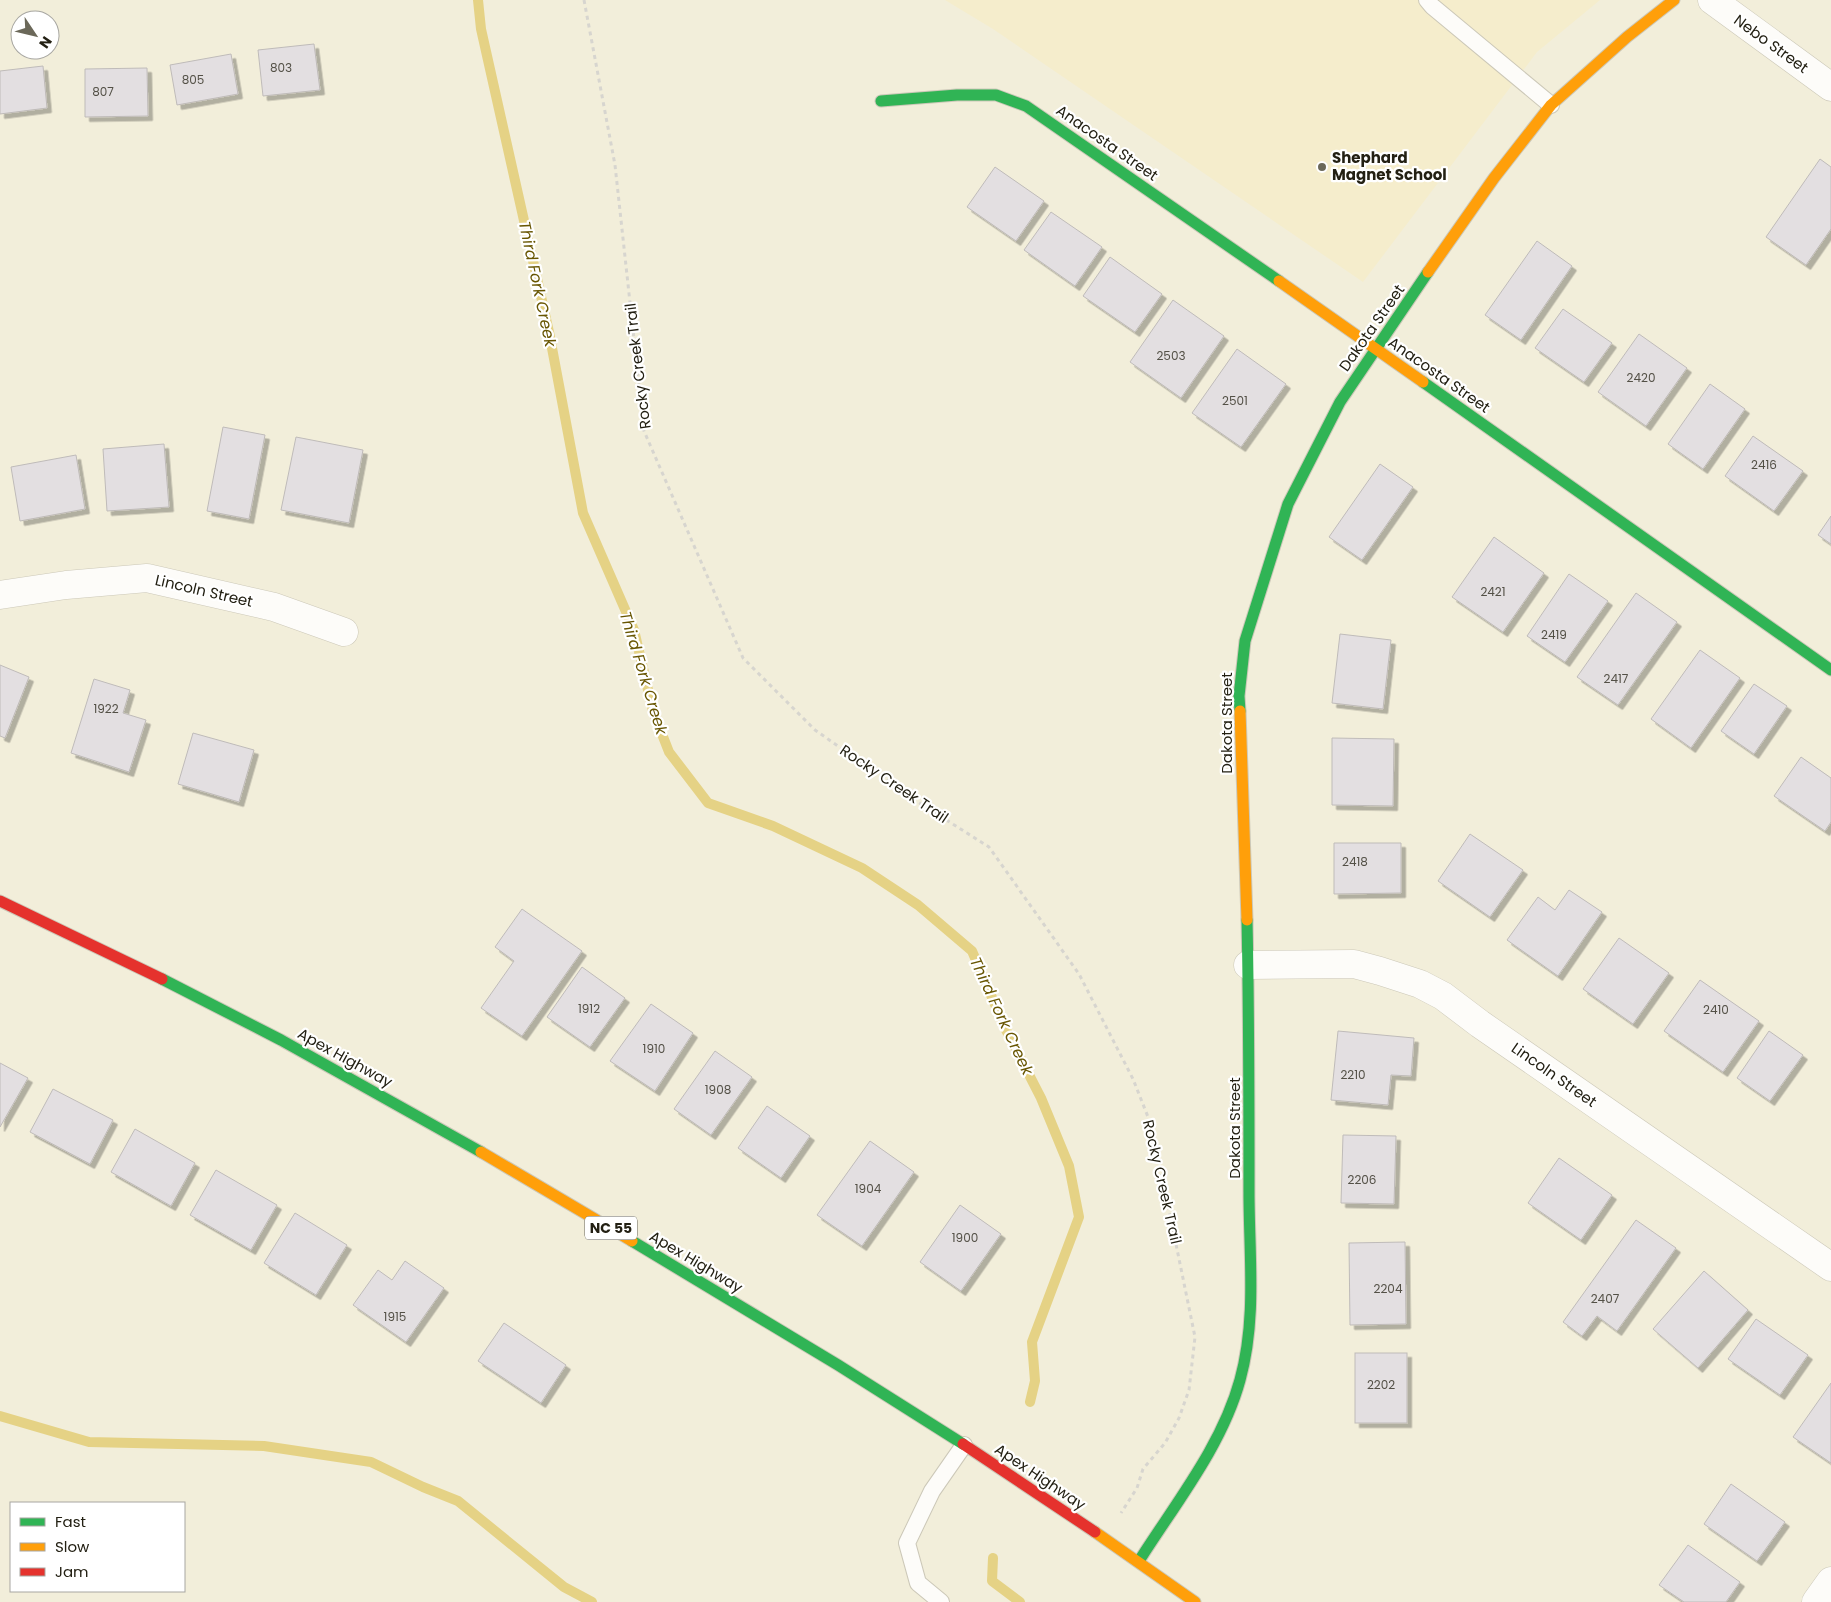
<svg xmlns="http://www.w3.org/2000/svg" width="1831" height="1602" font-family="Poppins,sans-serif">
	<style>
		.built { fill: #f5edcc }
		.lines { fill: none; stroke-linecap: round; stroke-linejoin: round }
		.stream { stroke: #e5d285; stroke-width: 10 }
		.building { fill: #e3dfe1; stroke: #bfbbb9; filter: url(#shadow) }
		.lane-casing { stroke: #ccc8b8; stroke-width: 18 }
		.street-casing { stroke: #ccc8b8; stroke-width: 29 }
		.fast-casing { stroke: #ccc8b8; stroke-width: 13 }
		.slow-casing { stroke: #ccc8b8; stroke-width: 13 }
		.jam-casing { stroke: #ccc8b8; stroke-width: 13 }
		.path { stroke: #d7d5cf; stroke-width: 3; stroke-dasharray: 4 4; stroke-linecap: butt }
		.lane { stroke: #fdfcf9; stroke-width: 16 }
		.street { stroke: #fdfcf9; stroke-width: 28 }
		.fast { stroke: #30b455; stroke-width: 11 }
		.slow { stroke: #ff9f0a; stroke-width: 11 }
		.jam { stroke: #e5322d; stroke-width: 11 }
		.poi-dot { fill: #6b6859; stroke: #fff; stroke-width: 2 }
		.labels { text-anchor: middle; stroke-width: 4.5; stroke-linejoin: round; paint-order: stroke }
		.number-label { font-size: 12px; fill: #535046 }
		.shield { fill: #fff; stroke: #65635a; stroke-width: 1 }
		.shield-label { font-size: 14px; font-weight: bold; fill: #232013 }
		.street-label { font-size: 15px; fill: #232013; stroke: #fff }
		.poi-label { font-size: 15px; font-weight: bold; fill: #232013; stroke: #fff; text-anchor: start }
		.water-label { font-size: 16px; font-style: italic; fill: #685602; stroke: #fff }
	</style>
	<defs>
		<filter id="shadow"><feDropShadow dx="4.5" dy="4.5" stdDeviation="0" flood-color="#0004"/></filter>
	</defs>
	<rect width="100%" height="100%" fill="#f2eeda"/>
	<path class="built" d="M945 0H1600L1537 52 1363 282 993 29Z"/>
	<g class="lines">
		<g class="stream">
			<path d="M478 0 481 29 549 332 583 513 634 630 653 711 669 752 708 803 773 826 862 868 918 905 972 951 1006 1030 1041 1098 1069 1166 1079 1217 1032 1342 1035 1381 1030 1402"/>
			<path d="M0 1416 89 1442 264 1446 371 1462 423 1487 458 1501 564 1587 592 1602"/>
			<path d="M993 1558 992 1581 1020 1602"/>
		</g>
	</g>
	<g class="building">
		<path d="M314 44 320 90 263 96 258 50Z"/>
		<path d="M231 54 238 94 177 105 170 65Z"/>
		<path d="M43 66 47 108 0 114V71Z"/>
		<path d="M147 68 148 116 85 117V69Z"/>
		<path d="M1820 159 1831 167V229L1806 265 1766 237Z"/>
		<path d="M995 167 1044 201 1016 241 967 207Z"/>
		<path d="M1051 212 1102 247 1075 286 1024 250Z"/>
		<path d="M1537 241 1572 266 1521 340 1485 315Z"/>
		<path d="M1110 257 1162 294 1135 332 1083 296Z"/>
		<path d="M1173 300 1224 336 1181 398 1130 362Z"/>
		<path d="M1563 309 1612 343 1584 382 1535 348Z"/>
		<path d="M1639 334 1687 368 1646 426 1598 392Z"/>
		<path d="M1237 349 1286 384 1241 447 1192 413Z"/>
		<path d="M1710 384 1745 409 1703 469 1668 444Z"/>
		<path d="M223 427 265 435 249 519 207 511Z"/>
		<path d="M1753 436 1803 471 1774 511 1725 476Z"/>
		<path d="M296 437 363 450 349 523 281 510Z"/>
		<path d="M164 444 169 507 107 511 103 449Z"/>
		<path d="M76 455 85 509 20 521 11 467Z"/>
		<path d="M1380 464 1413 487 1362 560 1329 537Z"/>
		<path d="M1831 516V544L1818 535Z"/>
		<path d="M1494 537 1544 573 1503 632 1452 597Z"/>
		<path d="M1569 574 1608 601 1565 662 1527 636Z"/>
		<path d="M1636 593 1677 622 1618 705 1577 677Z"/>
		<path d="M1340 634 1391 640 1383 709 1332 703Z"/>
		<path d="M1700 650 1740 678 1691 748 1651 719Z"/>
		<path d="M0 665 29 677 5 738 0 736Z"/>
		<path d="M94 679 130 690 123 713 146 720 129 772 71 753Z"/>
		<path d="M1754 684 1787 706 1754 754 1721 731Z"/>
		<path d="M193 733 254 750 239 802 178 784Z"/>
		<path d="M1332 738 1394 739 1393 806 1332 805Z"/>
		<path d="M1801 757 1831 778V822L1825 831 1774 796Z"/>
		<path d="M1470 834 1523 870 1490 917 1438 881Z"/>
		<path d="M1334 843H1401V893L1334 894Z"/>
		<path d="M1569 890 1602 912 1558 976 1507 940 1538 897 1555 910Z"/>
		<path d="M522 909 582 951 522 1036 481 1008 514 961 495 947Z"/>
		<path d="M1619 938 1669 973 1633 1024 1583 989Z"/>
		<path d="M582 967 625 998 590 1047 547 1017Z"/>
		<path d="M1700 980 1759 1021 1723 1072 1664 1031Z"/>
		<path d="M651 1004 693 1033 655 1091 610 1061Z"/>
		<path d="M1338 1031 1414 1038 1411 1076 1391 1075 1388 1105 1331 1100Z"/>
		<path d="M1769 1031 1803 1055 1770 1101 1737 1078Z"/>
		<path d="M715 1051 752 1077 711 1135 674 1109Z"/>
		<path d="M0 1063 28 1078 0 1127Z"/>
		<path d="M53 1089 113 1120 90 1164 30 1132Z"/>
		<path d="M767 1106 810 1136 781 1178 738 1148Z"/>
		<path d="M135 1129 195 1163 171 1206 111 1172Z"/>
		<path d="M1343 1135 1396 1136 1394 1204 1341 1203Z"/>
		<path d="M870 1141 914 1172 862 1246 817 1215Z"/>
		<path d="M1559 1158 1612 1195 1581 1240 1528 1203Z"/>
		<path d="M216 1170 277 1205 251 1250 190 1215Z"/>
		<path d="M960 1205 1001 1234 961 1291 920 1262Z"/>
		<path d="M295 1213 347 1245 316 1295 264 1263Z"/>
		<path d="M1636 1220 1676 1248 1617 1331 1597 1316 1582 1336 1563 1322Z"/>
		<path d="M1405 1242 1406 1324 1350 1325 1349 1243Z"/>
		<path d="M405 1261 444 1288 406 1342 353 1305 378 1270 392 1280Z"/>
		<path d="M1704 1271 1748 1310 1698 1368 1653 1329Z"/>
		<path d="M1756 1319 1808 1355 1780 1395 1728 1359Z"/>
		<path d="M504 1323 566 1365 541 1403 478 1361Z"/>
		<rect x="1355" y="1353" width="52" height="70"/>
		<path d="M1831 1383V1463L1793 1437Z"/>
		<path d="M1731 1484 1785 1522 1757 1561 1704 1524Z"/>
		<path d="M1688 1545 1740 1582 1726 1602H1684L1659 1585Z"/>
	</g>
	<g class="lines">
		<defs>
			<g id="lane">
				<path d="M1427 0 1432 6 1551 105"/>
				<path d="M941 1602 918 1583 907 1543 932 1491 964 1445"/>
			</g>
			<g id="street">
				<path d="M1712 0 1831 87"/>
				<path d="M0 595 66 585 147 578 274 607 344 632"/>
				<path d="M1248 965 1354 964 1380 971 1420 984 1443 996 1480 1024 1831 1267"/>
				<path d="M1816 1602 1831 1581"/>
			</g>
			<g id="fast">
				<path d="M881 101 957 95H996L1026 106 1279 281"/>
				<path d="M1423 382 1831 670"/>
				<path d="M1240 711 1239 696 1245 641 1288 504 1340 402 1428 272"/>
				<path d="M162 979 281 1040 481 1152"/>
				<path d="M632 1241 838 1365 963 1444"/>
				<path d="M1139 1561C1175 1504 1222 1446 1240 1380 1257 1319 1249 1255 1249 1192 1249 1101 1249 1011 1247 920"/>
			</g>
			<g id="slow">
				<path d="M1428 272 1494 178 1551 105 1627 37 1674 0"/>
				<path d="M1279 281 1423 382"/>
				<path d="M1240 711 1247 920"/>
				<path d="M481 1152 632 1241"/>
				<path d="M1095 1532 1195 1602"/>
			</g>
			<g id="jam">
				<path d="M0 901 162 979"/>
				<path d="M963 1444 1095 1532"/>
			</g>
		</defs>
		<use href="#lane" class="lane-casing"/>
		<use href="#street" class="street-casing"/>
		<use href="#fast" class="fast-casing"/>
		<use href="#slow" class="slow-casing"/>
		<use href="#jam" class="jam-casing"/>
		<path class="path" d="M584 0 615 165 644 431 743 658 815 730 918 802 989 847 1079 974 1133 1079 1152 1127 1195 1337 1189 1390 1179 1418 1165 1443 1143 1469 1137 1488 1121 1513"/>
		<use href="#lane" class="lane"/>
		<use href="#street" class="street"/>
		<use href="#fast" class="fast"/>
		<use href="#slow" class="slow"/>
		<use href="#jam" class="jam"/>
	</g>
	<circle class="poi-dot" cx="1322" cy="167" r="5"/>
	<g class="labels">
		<g class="number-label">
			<text x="281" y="72">803</text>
			<text x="193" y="84">805</text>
			<text x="103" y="96">807</text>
			<text x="1171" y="360">2503</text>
			<text x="1641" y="382">2420</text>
			<text x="1235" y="405">2501</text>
			<text x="1764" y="469">2416</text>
			<text x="1493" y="596">2421</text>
			<text x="1554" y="639">2419</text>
			<text x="1616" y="683">2417</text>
			<text x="106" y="713">1922</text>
			<text x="1355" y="866">2418</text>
			<text x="589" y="1013">1912</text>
			<text x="1716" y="1014">2410</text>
			<text x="654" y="1053">1910</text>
			<text x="1353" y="1079">2210</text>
			<text x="718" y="1094">1908</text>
			<text x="1362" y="1184">2206</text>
			<text x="868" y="1193">1904</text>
			<text x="965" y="1242">1900</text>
			<text x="1388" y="1293">2204</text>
			<text x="1605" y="1303">2407</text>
			<text x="395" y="1321">1915</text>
			<text x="1381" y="1389">2202</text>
		</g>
		<rect class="shield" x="585" y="1216.5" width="52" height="23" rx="4"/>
		<g class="shield-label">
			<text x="611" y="1233">NC 55</text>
		</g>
		<g class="street-label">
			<text transform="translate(1771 44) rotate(36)" y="5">Nebo Street</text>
			<text transform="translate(1107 143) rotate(35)" y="5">Anacosta Street</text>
			<text transform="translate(1372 328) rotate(-55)" y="5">Dakota Street</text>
			<text transform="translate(638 366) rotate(-97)" y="5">Rocky Creek Trail</text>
			<text transform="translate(1439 375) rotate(35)" y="5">Anacosta Street</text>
			<text transform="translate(204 591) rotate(13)" y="5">Lincoln Street</text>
			<text transform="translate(1227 723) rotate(-90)" y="5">Dakota Street</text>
			<text transform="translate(894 784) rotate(34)" y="5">Rocky Creek Trail</text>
			<text transform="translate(345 1058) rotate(29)" y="5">Apex Highway</text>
			<text transform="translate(1554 1075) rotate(35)" y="5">Lincoln Street</text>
			<text transform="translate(1235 1128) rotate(-90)" y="5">Dakota Street</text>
			<text transform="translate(1162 1182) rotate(77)" y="5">Rocky Creek Trail</text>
			<text transform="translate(696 1262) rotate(31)" y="5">Apex Highway</text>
			<text transform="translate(1040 1477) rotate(34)" y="5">Apex Highway</text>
		</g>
		<g class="poi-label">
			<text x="1332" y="163">Shephard<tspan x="1332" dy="17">Magnet School</tspan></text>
		</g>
		<g class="water-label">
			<text transform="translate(538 284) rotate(78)" y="6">Third Fork Creek</text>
			<text transform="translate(644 673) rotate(73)" y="6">Third Fork Creek</text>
			<text transform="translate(1002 1016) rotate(65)" y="6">Third Fork Creek</text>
		</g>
	</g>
	<rect x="10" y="1502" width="175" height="90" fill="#ffffff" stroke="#a7a6a1"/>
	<rect x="20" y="1518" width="25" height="8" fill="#30b455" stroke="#a7a6a1"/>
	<text x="55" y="1527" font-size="15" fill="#232013">Fast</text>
	<rect x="20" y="1543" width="25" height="8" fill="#ff9f0a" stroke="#a7a6a1"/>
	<text x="55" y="1552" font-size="15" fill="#232013">Slow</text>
	<rect x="20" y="1568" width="25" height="8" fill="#e5322d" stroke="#a7a6a1"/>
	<text x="55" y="1577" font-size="15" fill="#232013">Jam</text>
	<g transform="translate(35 35) rotate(125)"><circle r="24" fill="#ffffff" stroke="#a7a6a1"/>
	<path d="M0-4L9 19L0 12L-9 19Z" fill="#6b6859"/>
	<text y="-8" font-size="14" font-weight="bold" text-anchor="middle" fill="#232013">N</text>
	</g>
</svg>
